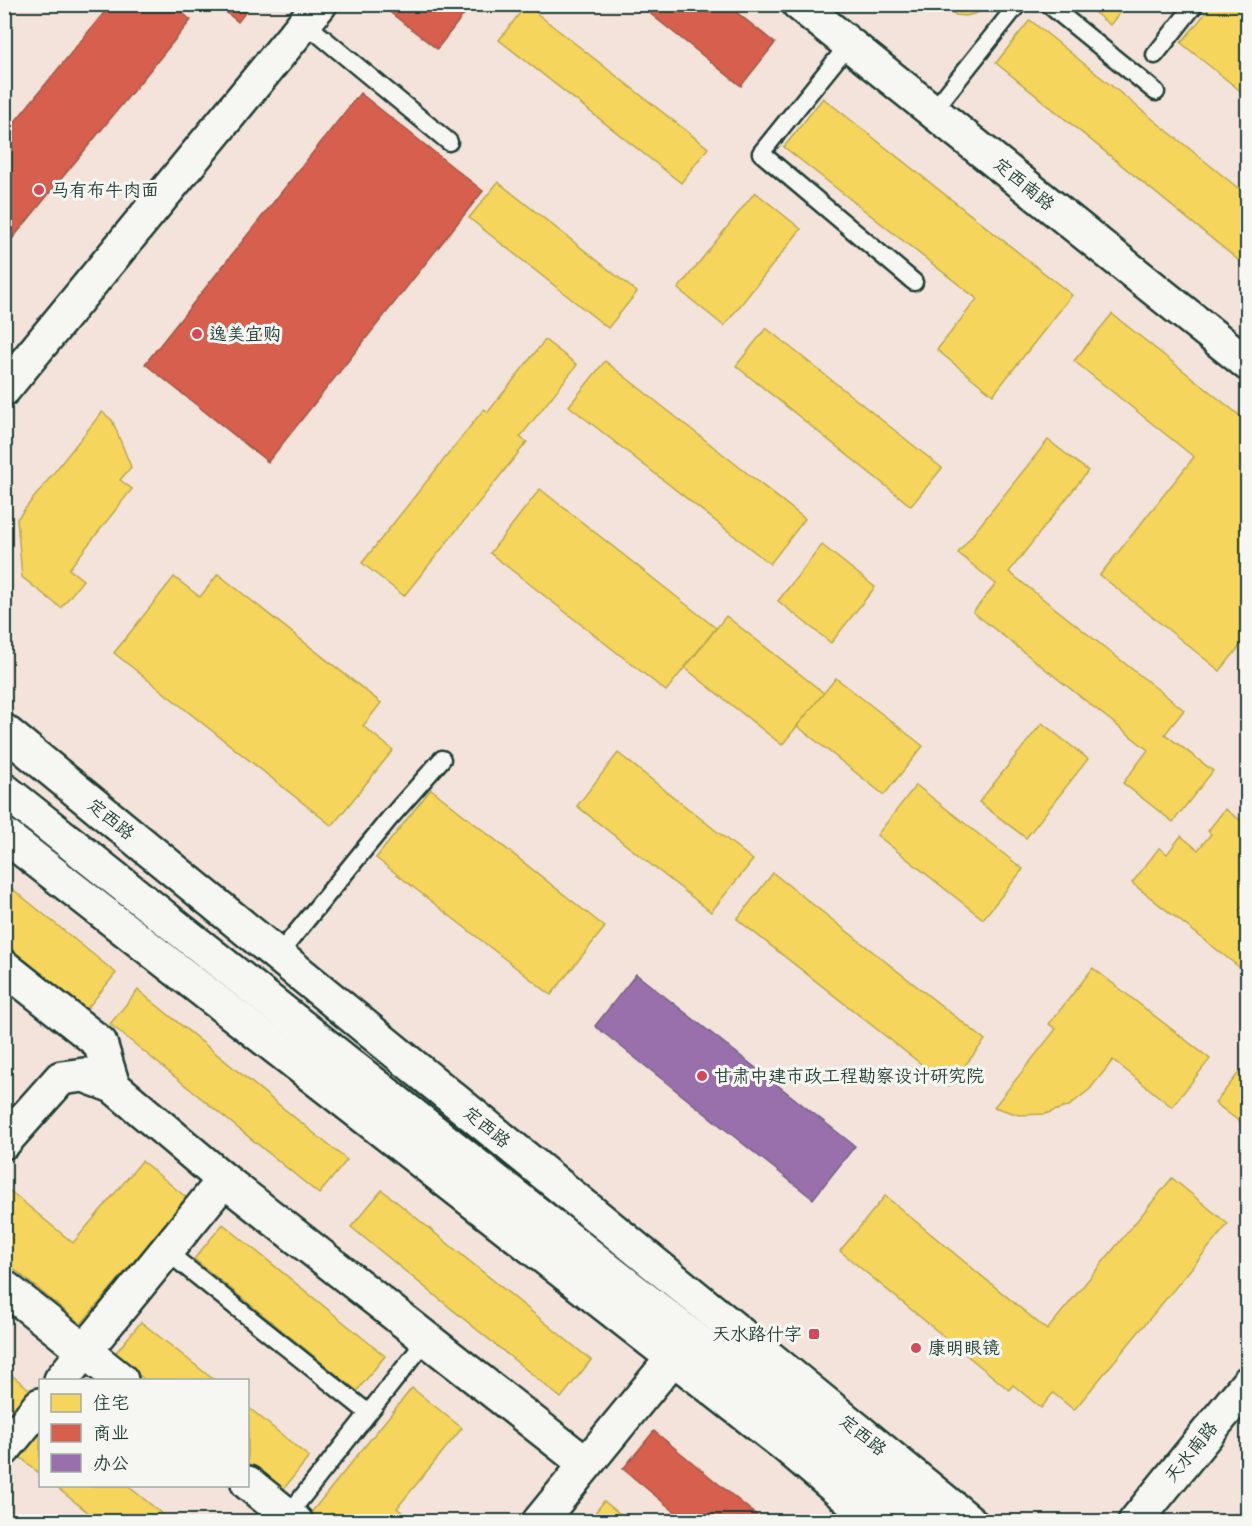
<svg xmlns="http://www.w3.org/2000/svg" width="1252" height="1526" font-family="'Playpen Sans','LXGW WenKai TC',sans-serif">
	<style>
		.homes { fill: #f6d55c; stroke: #b6a750; stroke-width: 1.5 }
		.shops { fill: #d6604d; stroke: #9f5646; stroke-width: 1.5 }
		.offices { fill: #9970ab; stroke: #746187; stroke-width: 1.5 }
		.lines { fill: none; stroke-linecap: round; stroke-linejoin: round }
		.service-casing { stroke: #1f3d34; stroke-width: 21 }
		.minor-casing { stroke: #1f3d34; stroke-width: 38 }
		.secondary-casing { stroke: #1f3d34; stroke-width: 38 }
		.primary-casing { stroke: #1f3d34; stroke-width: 38 }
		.service { stroke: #f6f6f2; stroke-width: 16 }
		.minor { stroke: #f6f6f2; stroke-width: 33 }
		.secondary { stroke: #f6f6f2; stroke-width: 33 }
		.primary { stroke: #f6f6f2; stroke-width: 33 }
		.poi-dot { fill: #d1495b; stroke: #f6f6f2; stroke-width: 2 }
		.labels { text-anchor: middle; stroke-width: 6; stroke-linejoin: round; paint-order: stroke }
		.street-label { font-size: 18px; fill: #1f3d34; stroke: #f6f6f2 }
		.poi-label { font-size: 18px; fill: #1f3d34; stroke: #f6f6f2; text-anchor: start }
	</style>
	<rect width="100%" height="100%" fill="#f4e3da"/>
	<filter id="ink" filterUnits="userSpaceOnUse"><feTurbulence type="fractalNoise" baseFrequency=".0167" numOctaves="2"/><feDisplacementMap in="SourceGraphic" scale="12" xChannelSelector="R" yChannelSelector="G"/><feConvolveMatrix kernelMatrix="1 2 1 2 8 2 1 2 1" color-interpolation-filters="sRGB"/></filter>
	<g filter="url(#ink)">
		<g class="homes">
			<path d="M939 4H988L977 13 966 16 956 15Z"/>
			<path d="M1084 4H1127L1110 25Z"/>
			<path d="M1213 4H1248V97L1181 43Z"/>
			<path d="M526 5 708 148 681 183 499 40Z"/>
			<path d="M1030 20 1248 196V268L996 63Z"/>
			<path d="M823 98 1072 295 993 395 937 350 977 299 784 147Z"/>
			<path d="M498 182 637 292 608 328 469 218Z"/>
			<path d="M755 192 801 229 724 326 678 289Z"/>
			<path d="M1112 314 1248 422V636L1220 671 1100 575 1194 457 1074 361Z"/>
			<path d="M766 328 942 468 911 506 736 366Z"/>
			<path d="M545 340 577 365 520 437 527 442 404 596 362 563 484 409 488 412Z"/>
			<path d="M605 361 805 519 770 564 569 406Z"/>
			<path d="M102 412 112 420 131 467 120 480 132 489 69 569 83 580 61 608 22 577 17 519Z"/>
			<path d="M1048 440 1088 471 1009 572 1184 710 1165 734 1213 771 1173 822 1123 783 1148 750 973 612 996 584 958 553Z"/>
			<path d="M540 489 716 628 666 691 490 553Z"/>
			<path d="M822 545 875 587 831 643 778 601Z"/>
			<path d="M218 574 381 703 363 726 393 750 332 826 114 653 174 577 200 597Z"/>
			<path d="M726 616 824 693 782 745 685 668Z"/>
			<path d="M836 678 923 746 884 795 797 726Z"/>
			<path d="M1042 723 1088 759 1026 838 979 802Z"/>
			<path d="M618 753 753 860 711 912 577 806Z"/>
			<path d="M916 785 1023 869 983 919 877 835Z"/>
			<path d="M431 789 605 927 551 995 376 858Z"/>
			<path d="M1225 809 1248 826V876L1241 884 1248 889V900L1239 911 1248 918V974L1132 883 1159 848 1167 854 1181 836 1198 850 1211 834 1208 831Z"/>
			<path d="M773 873 985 1040 949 1086 737 919Z"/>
			<path d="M4 882 116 973 86 1010 4 943Z"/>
			<path d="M1093 968 1210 1059 1172 1107 1113 1060 1090 1089 1069 1106 1045 1114 1019 1115 994 1107 1056 1029 1049 1024Z"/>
			<path d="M138 990 347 1160 319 1194 110 1024Z"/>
			<path d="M1240 1071 1248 1077V1128L1215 1103Z"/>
			<path d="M142 1161 187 1198 81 1324 4 1261V1186L73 1243Z"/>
			<path d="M1172 1178 1228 1224 1074 1410 1053 1393 1041 1408 1013 1385 1009 1390 840 1251 885 1196 1047 1330Z"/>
			<path d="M382 1190 591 1360 561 1398 351 1227Z"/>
			<path d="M223 1224 385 1356 357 1391 194 1259Z"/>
			<path d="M141 1322 214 1380H145L114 1355Z"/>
			<path d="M4 1369 34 1393 10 1423 4 1419Z"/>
			<path d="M412 1388 462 1428 397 1508 413 1522H319L310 1514Z"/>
			<path d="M248 1407 309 1457 282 1491 248 1463Z"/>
			<path d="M40 1429V1474L19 1456Z"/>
			<path d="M55 1486H128L172 1522H100Z"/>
			<path d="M604 1501 630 1522H588Z"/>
		</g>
		<g class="shops">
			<path d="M111 4H172L191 20 13 238 4 231V135Z"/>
			<path d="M216 4H252L238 22Z"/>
			<path d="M386 4H472L437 49 383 7Z"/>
			<path d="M638 4H726L775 43 741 86Z"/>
			<path d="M360 93 483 191 268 462 145 364Z"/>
			<path d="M654 1431 765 1522H687L623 1469Z"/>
		</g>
		<path class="offices" d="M636 974 855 1146 813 1199 595 1026Z"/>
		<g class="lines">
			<defs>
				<g id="service">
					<path d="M1048 4 1156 92"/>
					<path d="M305 23 449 142"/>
					<path d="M849 44 761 153 914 282"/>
					<path d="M1155 55 1195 4"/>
					<path d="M933 111 1018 4"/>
					<path d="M278 955 389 819 442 759"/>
					<path d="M166 1251 367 1412"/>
					<path d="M288 1515 427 1339"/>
				</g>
				<g id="minor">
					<path d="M4 389 320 4"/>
					<path d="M4 835 786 1446 876 1522"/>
					<path d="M4 967 100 1043 113 1086"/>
					<path d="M4 1142 61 1078 84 1075 113 1086 224 1180 586 1464"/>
					<path d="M4 1287 121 1380"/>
					<path d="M61 1380 224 1180"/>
					<path d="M4 1449 40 1405"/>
					<path d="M248 1483 296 1522"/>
					<path d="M539 1522 673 1358"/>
				</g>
				<g id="secondary">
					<path d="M799 4 1248 364"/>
					<path d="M4 731 970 1522"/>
					<path d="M4 790 925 1522"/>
				</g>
				<path id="primary" d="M1135 1522 1248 1383"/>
			</defs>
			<use href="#service" class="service-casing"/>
			<use href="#minor" class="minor-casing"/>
			<use href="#secondary" class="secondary-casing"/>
			<use href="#primary" class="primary-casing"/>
			<use href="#service" class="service"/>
			<use href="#minor" class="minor"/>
			<use href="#secondary" class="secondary"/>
			<use href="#primary" class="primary"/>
		</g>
	</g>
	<g class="poi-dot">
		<circle cx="39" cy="190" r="6"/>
		<circle cx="197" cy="334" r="6"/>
		<circle cx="702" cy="1076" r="6"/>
		<rect x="808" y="1328" width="12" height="12" rx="3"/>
		<circle cx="916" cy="1348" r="6"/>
	</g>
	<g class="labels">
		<g class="street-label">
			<text transform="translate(1024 184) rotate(39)" y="6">定西南路</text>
			<text transform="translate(111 819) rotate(39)" y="6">定西路</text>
			<text transform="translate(487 1127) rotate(39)" y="6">定西路</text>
			<text transform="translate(863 1435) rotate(39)" y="6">定西路</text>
			<text transform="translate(1191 1452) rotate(-51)" y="6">天水南路</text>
		</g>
		<g class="poi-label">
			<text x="51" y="196">马有布牛肉面</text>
			<text x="209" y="340">逸美宜购</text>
			<text x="714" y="1082">甘肃中建市政工程勘察设计研究院</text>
			<text x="802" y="1340" text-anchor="end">天水路什字</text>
			<text x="928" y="1354">康明眼镜</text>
		</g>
	</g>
	<rect width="1252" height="1526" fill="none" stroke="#f6f6f2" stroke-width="24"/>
	<rect x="12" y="12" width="1228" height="1502" fill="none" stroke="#1f3d34" stroke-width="2" filter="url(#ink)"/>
	<rect x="39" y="1379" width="210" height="108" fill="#f6f6f2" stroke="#a0aca6" stroke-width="1.5"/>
	<rect x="51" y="1394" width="30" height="18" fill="#f6d55c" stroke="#a0aca6" stroke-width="1.5"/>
	<text x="93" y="1409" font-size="18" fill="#1f3d34">住宅</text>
	<rect x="51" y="1424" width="30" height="18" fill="#d6604d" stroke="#a0aca6" stroke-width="1.5"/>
	<text x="93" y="1439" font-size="18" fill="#1f3d34">商业</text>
	<rect x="51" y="1454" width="30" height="18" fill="#9970ab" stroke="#a0aca6" stroke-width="1.5"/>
	<text x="93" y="1469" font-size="18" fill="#1f3d34">办公</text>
</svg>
